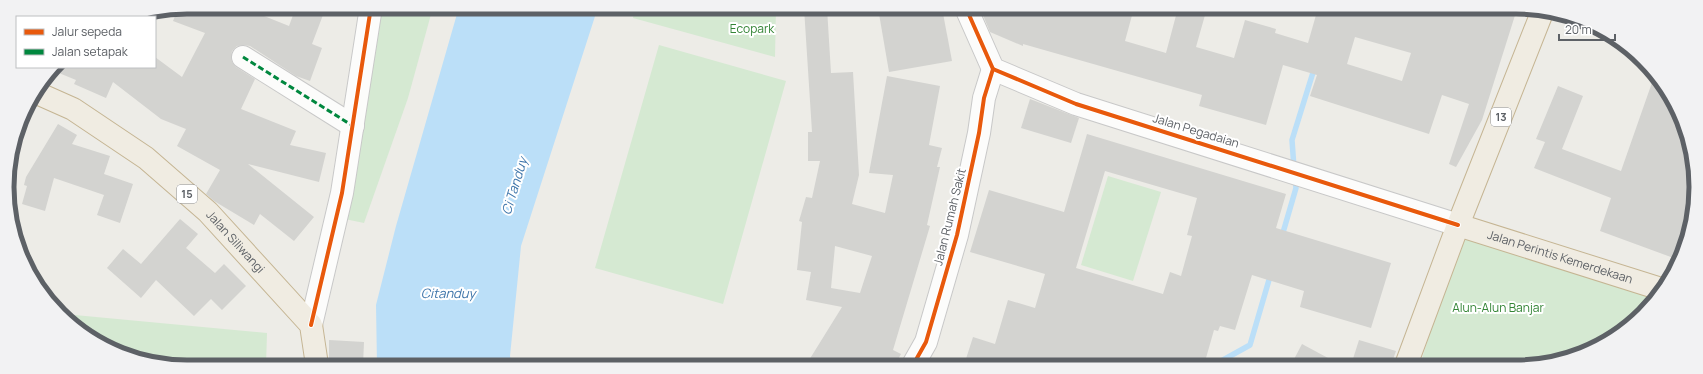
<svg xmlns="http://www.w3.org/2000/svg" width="1703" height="374" font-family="Manrope,sans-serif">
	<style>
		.green { fill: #d5e9d2 }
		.water { fill: #bbdff8 }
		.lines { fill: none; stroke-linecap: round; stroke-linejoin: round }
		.stream { stroke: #bbdff8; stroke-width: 5.5 }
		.building { fill: #d3d3d0; fill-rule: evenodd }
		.minor-casing { stroke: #c8c8c8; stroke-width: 24 }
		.highway-casing { stroke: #c5b593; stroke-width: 24 }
		.minor { stroke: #fcfcfb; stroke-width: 22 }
		.highway { stroke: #f0ece2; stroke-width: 22 }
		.quiet { stroke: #00873e; stroke-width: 3; stroke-dasharray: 6 3; stroke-linecap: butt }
		.cycleway-casing { stroke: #fff; stroke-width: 6 }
		.cycleway { stroke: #e8590c; stroke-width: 4 }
		.labels { text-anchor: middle; stroke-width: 4; stroke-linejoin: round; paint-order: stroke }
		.shield { fill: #fff; stroke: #8e9094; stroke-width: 1 }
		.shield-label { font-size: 11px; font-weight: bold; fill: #5d6166 }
		.park-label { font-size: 12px; fill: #348536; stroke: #fff }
		.street-label { font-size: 12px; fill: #5d6166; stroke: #fff }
		.water-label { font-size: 13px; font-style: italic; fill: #3e75aa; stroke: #fff }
		.rim { fill: none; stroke: #5d6166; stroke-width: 5 }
	</style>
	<rect width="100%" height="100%" fill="#edece7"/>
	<g class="green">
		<path d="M381 7H433L408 98 364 223 340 218Z"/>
		<path d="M635 8H776L775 57 633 18Z"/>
		<path d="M659 45 786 81 723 304 595 268Z"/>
		<path d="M1108 176 1161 192 1133 281 1081 265Z"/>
		<path d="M1460 236 1647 294 1640 316 1595 349 1539 365H1420Z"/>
		<path d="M64 314 267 333 266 365H163L97 343Z"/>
	</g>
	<path class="water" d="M459 7H598L521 246 510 356 512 365H377L376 305 396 226Z"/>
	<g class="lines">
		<g class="stream">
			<path d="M1294 168 1292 140 1315 66"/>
			<path d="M1282 236 1296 188 1295 179"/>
			<path d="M1214 365 1250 345 1271 273"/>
		</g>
	</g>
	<g class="building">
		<path d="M187 7H261L259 14 289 26 296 7H326L312 44 322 48 310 81 296 76 250 46 244 45 237 46 232 51 231 56 232 62 236 67 255 79 241 109 296 131 290 145 326 153 319 182 248 164 314 217 294 241 260 214 254 225 214 201 206 194 220 170 177 146 186 129 161 119 113 82 106 98 74 84 76 80 54 71 56 67H155V57L182 77 205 33 173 21 178 9Z"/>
		<path d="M804 8H827L831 73 853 72 859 175 852 204 885 213 893 175 869 173 887 76 940 86 929 145 942 148 937 167H940L927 225 930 226 893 350 901 354 895 365H806L842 307 806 300 811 272 797 270 802 222 799 221 806 197 812 198 820 161H808V132H812ZM835 246 872 256 860 293 831 288Z"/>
		<path d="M878 8H942L952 61 889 72Z"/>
		<path d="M980 8H1134L1125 41 1166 53 1178 8H1207L1196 47 1234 58 1245 20 1276 29 1275 33 1308 43 1318 8 1517 9 1482 120 1456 167 1449 164 1469 104 1442 95 1429 134 1310 96 1317 75 1283 65 1266 125 1199 106 1202 95 1023 44V46L990 32ZM1355 37 1411 53 1402 81 1347 64Z"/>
		<path d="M1655 74 1659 78 1690 141 1694 211 1679 260 1600 231 1611 198 1534 168 1545 142 1536 139 1558 86 1583 96 1562 149 1621 171Z"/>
		<path d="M1030 99 1079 118 1071 143 1021 128Z"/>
		<path d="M58 124 77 135 72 144 110 156 104 174 133 184 120 223 97 215 104 195 54 178 45 211 22 204 27 186 24 185 26 177Z"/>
		<path d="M1087 134 1286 194 1276 228 1391 263 1371 328 1300 307 1304 291 1252 275 1235 330 1220 326 1218 331 1214 330 1204 365H964L973 337 995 344 1008 300 1035 308 1045 274 970 252 989 190 1064 212ZM1105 171 1197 198 1187 235 1192 236 1181 276 1170 272 1163 294 1076 268Z"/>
		<path d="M180 219 198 234 186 248 215 273 224 264 246 286 222 310 211 299 194 316 156 280 141 298 107 268 123 249 141 264Z"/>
		<path d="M329 340 364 342 363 365H329Z"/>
		<path d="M1359 340 1396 351 1391 365H1351Z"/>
		<path d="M1302 344 1341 365H1291Z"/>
	</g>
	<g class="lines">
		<defs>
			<g id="minor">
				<path d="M966 8 993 69 1076 104 1458 225"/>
				<path d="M243 57 353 126"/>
				<path d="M311 325 342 193 371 7"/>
				<path d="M913 365 926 342 957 235 979 133 984 98 993 69"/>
			</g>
			<g id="highway">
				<path id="s1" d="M37 93 73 109 146 158 208 212 311 325 317 365"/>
				<path id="s2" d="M1458 225 1661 289"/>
				<path d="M1406 365 1458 225 1543 10"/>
			</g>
		</defs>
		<use href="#minor" class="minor-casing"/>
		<use href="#highway" class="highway-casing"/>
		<use href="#minor" class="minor"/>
		<use href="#highway" class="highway"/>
		<path class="quiet" d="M243 57 353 126"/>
		<defs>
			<g id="cycleway">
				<path d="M966 8 993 69 1076 104 1458 225"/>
				<path d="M311 325 342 193 371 7"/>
				<path d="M913 365 926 342 957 235 979 133 984 98 993 69"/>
			</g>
		</defs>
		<use href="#cycleway" class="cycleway-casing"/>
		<use href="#cycleway" class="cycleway"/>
	</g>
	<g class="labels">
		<g class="shield">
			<rect x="1491" y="108" width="20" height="18" rx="3"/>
			<rect x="177" y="185" width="20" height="18" rx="3"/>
		</g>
		<g class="shield-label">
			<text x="1501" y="121">13</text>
			<text x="187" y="198">15</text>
		</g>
		<g class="park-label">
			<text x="752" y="33">Ecopark</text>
			<text x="1498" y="312">Alun-Alun Banjar</text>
		</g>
		<g class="street-label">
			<text transform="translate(1196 131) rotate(17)" y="4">Jalan Pegadaian</text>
			<text transform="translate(950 217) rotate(-76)" y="4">Jalan Rumah Sakit</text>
			<text dy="4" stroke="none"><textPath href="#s1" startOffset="250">Jalan Siliwangi</textPath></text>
			<text dy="4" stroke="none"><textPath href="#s2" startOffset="107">Jalan Perintis Kemerdekaan</textPath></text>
		</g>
		<g class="water-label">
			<text transform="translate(514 186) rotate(-73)" y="5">Ci Tanduy</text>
			<text x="448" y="298">Citanduy</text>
		</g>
	</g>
	<path d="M0 0H1703V374H0ZM187 14H1516A173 173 0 0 1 1689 187V187A173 173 0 0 1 1516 360H187A173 173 0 0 1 14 187V187A173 173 0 0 1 187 14Z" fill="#f2f2f3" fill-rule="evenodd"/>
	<path class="rim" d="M187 14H1516A173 173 0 0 1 1689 187V187A173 173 0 0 1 1516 360H187A173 173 0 0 1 14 187V187A173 173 0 0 1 187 14Z"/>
	<rect x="16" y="16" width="140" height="52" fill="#ffffff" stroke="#bec0c2"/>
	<rect x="24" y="29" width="20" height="6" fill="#e8590c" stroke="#bec0c2"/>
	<text x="52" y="36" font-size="12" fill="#5d6166">Jalur sepeda</text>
	<rect x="24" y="49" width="20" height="6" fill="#00873e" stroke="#bec0c2"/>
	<text x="52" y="56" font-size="12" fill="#5d6166">Jalan setapak</text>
	<path d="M1559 34v6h56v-6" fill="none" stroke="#5d6166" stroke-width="2"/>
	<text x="1565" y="34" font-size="12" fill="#5d6166" stroke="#ffffff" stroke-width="3" paint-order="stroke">20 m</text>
</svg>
